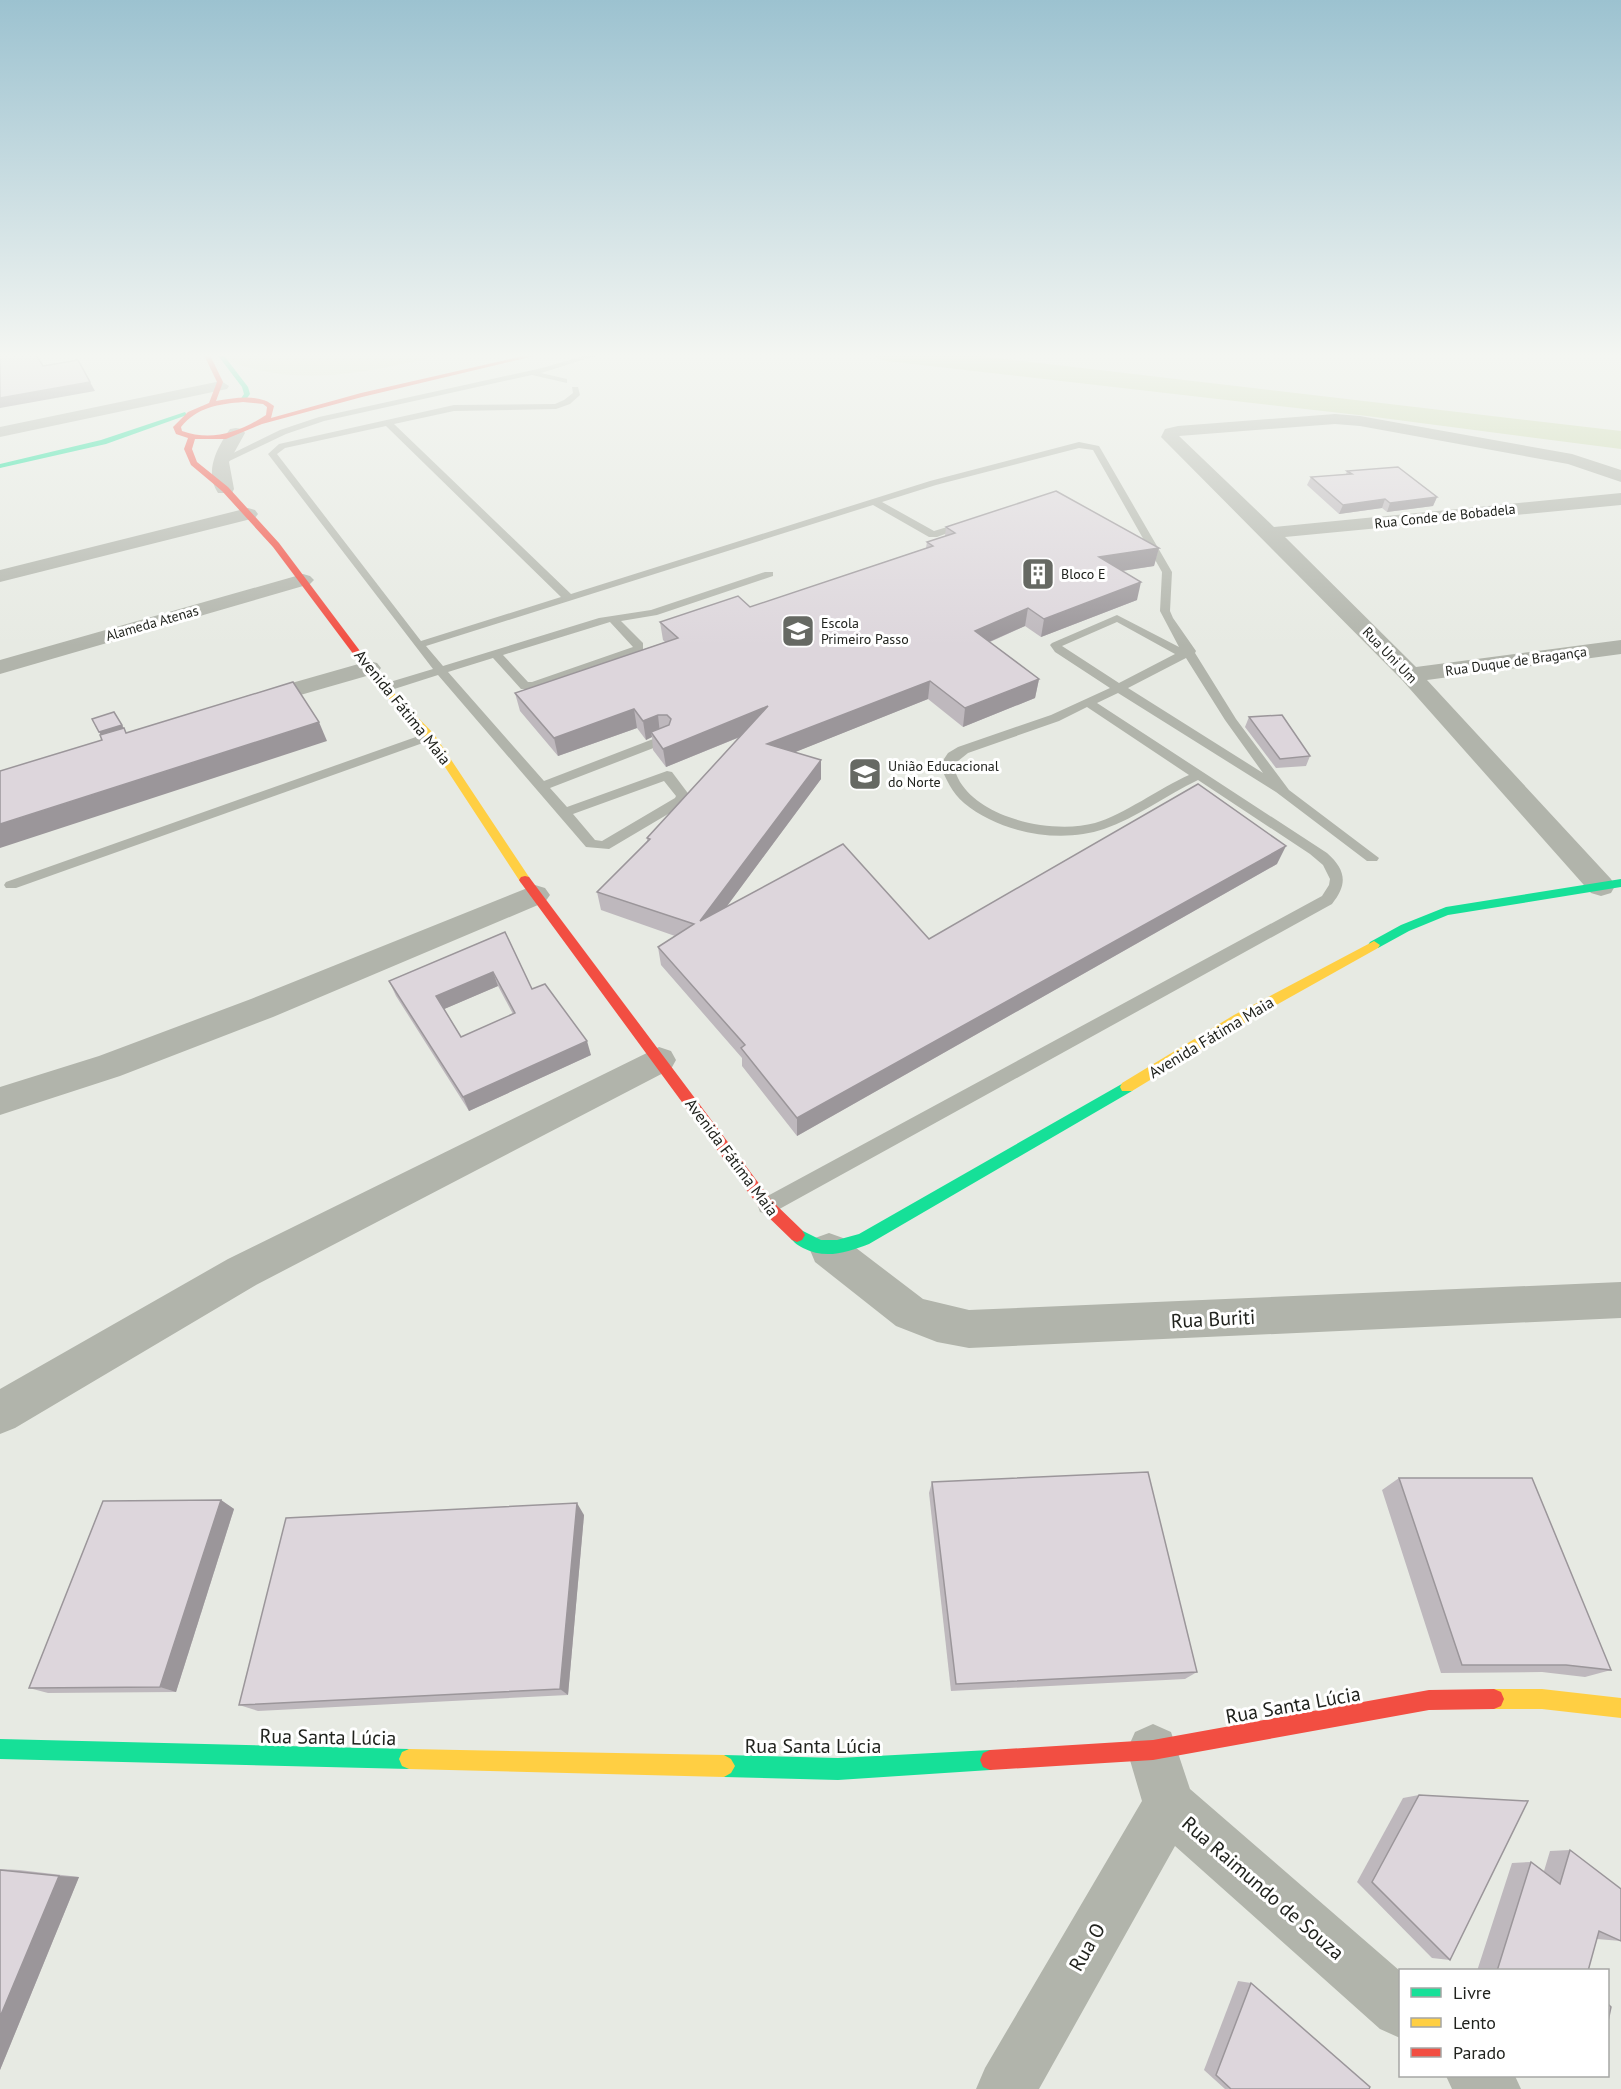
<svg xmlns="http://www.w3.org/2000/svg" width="1621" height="2089" font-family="'PT Sans',sans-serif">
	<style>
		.green { fill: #dbe3ca }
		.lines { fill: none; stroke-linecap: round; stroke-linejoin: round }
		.river { fill: #cad8ac; fill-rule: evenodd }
		.lane { fill: #b1b4ab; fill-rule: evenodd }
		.street { fill: #b1b4ab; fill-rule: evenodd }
		.fast { fill: #16e098; fill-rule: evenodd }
		.slow { fill: #ffcf43; fill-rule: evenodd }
		.jam { fill: #f24e42; fill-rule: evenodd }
		.wall { fill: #beb8bd; fill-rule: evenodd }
		.shaded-wall { fill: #9b969a }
		.building { fill: #ddd6dc; stroke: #9b969a; stroke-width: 1.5; fill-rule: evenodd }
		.labels { text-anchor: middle; stroke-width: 6; stroke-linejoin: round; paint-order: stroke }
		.far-street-label { font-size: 14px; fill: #21231e; stroke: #fff }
		.far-poi-label { font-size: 14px; fill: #21231e; stroke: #fff; text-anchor: start }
		.street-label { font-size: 16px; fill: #21231e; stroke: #fff }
		.near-street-label { font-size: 20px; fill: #21231e; stroke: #fff }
	</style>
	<rect width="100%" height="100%" fill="#e7eae3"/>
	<path class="green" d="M211 353H453C387 367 321 386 254 369 239 366 226 359 211 353Z"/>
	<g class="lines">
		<path class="river" d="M873 353H953L1621 431V449L1367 416 886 361 877 358Z"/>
		<g class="lane">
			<path d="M593 353H605L541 373 567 379V383L532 375 324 421 286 434 223 464 215 462 280 430 319 417 542 368Z"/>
			<path d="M572 387H578L580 395 570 404 556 409 454 411 394 424 571 594 930 481 1079 442 1099 446 1172 572 1170 611 1173 618 1196 651 1195 653 1236 719 1289 790 1379 858 1377 861H1367L1276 792 1118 693 1097 703 1327 853C1346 870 1348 884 1332 904L774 1212 767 1214 760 1212 758 1206 760 1200 1322 896 1329 885 1330 879 1323 865 1310 854 1198 780C1166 795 1137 818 1104 829 1060 844 1000 833 964 803 952 793 946 779 940 765L948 753 958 747 1051 715 1110 688 1055 652 1050 645 1052 643 1117 615 1179 647 1160 611 1162 572 1093 450 1079 448 936 485 882 502 934 531 967 521 972 524 937 537H929L873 505 426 646 443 666 599 618 651 610 765 572H773V576L657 615 621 621 643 643V651L537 689H521L493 658 448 672 544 781 661 736H669L671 739 669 742 550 788 567 807 667 771 672 772 690 796 685 804 609 849 586 847 438 675 388 691H380V685L433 669 268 454 279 444 454 405 555 404 564 400 573 393ZM386 426 561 597 421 641 277 454 285 448ZM610 622 633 647 532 682H528L503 655ZM1117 622 1175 654 1119 683 1062 646ZM1186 658 1225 720 1263 773 1128 688ZM1087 707 1189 775C1160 788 1123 815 1095 823 1054 834 984 820 960 782 957 777 955 771 953 765L968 753 1059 721ZM664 781 676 796 675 798 602 841 595 840 573 814Z"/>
			<path d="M430 732 436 736 434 739 16 888H6L4 885 6 882Z"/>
		</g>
		<g class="street">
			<path d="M221 381 229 386 227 389 0 437V427Z"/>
			<path d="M1335 414 1360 416 1572 454 1621 470V482L1568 464 1360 426 1335 424 1179 436 1274 527 1621 493V505L1285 537 1416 667 1621 640V654L1427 680 1611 879 1615 886 1611 893 1601 896 1591 893 1402 680 1161 437 1165 429 1178 426Z"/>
			<path d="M236 428 242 429 245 433 229 462 234 489 232 493H218C204 471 217 448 230 429Z"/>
			<path d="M248 508 255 510 258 514 255 518 0 582V570Z"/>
			<path d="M303 574 310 576 314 580 310 584 0 674V660Z"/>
			<path d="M369 661 377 663 381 668 377 673 255 708 246 706 243 701 246 696Z"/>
			<path d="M535 885 545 888 550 895 545 902 273 1017 120 1076 0 1115V1087L99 1056 251 999Z"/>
			<path d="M659 1047 671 1051 676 1060 671 1069 256 1285 15 1428 0 1434V1389L228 1259Z"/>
			<path d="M829 1233 843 1238 923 1299 969 1310 1621 1282V1318L969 1348 937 1342 896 1326 815 1262 810 1250 815 1238Z"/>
			<path d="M1153 1724 1171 1732 1190 1789 1400 1971V2038L1380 2029 1175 1846 1039 2089H976L985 2068 1142 1801 1127 1750 1135 1732Z"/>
			<path d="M1446 2076H1515L1521 2089H1452Z"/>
		</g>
		<g class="fast">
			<path d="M216 353H222L248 387 250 394 245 401 240 400 244 394 242 387Z"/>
			<path d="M185 412 187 415 106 444 0 468V464L101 440Z"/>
			<path d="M1621 879V887L1448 915 1409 931 1378 948H1370L1368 945 1370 942 1401 925 1446 907Z"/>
			<path d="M1127 1081 1132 1083 1134 1087 1132 1091 869 1244C847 1252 826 1260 803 1248 797 1245 792 1241 789 1235L792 1230 797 1228 821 1240H837L859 1234Z"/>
			<path d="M0 1739 409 1749 416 1752 419 1759 416 1766 409 1769 0 1759Z"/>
			<path d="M990 1750 997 1753 1000 1760 997 1767 990 1770 838 1780 724 1777 717 1773 713 1766 717 1759 724 1755 838 1758Z"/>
		</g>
		<g class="slow">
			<path d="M363 663H369L387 686 434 734 529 877 531 880 529 883H521L426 738 381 690 361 665Z"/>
			<path d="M1374 941 1380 945 1378 948 1244 1023 1132 1091H1122L1120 1087 1122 1083 1234 1015Z"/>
			<path d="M1494 1689H1542L1621 1698V1718L1542 1709H1494L1487 1706 1484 1699 1487 1692Z"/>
			<path d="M409 1749 724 1755 731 1759 735 1766 731 1773 724 1777 409 1769 402 1766 399 1759 402 1752Z"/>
		</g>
		<g class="jam">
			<path d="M203 353H209L223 382 216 401C234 398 260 393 274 406L271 418 361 393 536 353H547L362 397 262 424 226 439H195L192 449 197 462 228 487 279 543 369 663V667H363L273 547 222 491 191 465 184 449 188 438 176 434 173 427 188 412 209 403 217 382ZM243 402 263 404 267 407 266 415C240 432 212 442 182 431L181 427C197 407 219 404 243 402Z"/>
			<path d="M525 876 529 877 772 1201 802 1230 805 1235 802 1240 797 1242 792 1240 762 1211 521 883 519 880 521 877Z"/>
			<path d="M1494 1689 1501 1692 1504 1699 1501 1706 1494 1709 1429 1710 1153 1760 990 1770 983 1767 980 1760 983 1753 990 1750 1153 1740 1429 1690Z"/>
		</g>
	</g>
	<g class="wall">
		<path d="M1347 471 1437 497 1433 506 1387 512 1382 508 1339 514 1307 485 1311 477 1346 474Z"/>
		<path d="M946 527 1159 548 1154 566 1122 571 1137 600 1041 637 1025 626 990 642 1039 679 1035 698 963 727 928 699 795 752 821 779 726 907 929 939 1277 864 797 1136 742 1066V1058L661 965 658 947 675 936 601 910 597 892 647 841V838L740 737 666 767 653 750 652 737 646 740 637 728 558 756 520 711 515 693 665 642 663 640 660 622 750 607 926 548 927 542 945 536Z"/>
		<path d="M1249 717 1310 756 1306 766 1276 768 1245 727Z"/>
		<path d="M505 932 532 989 591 1055 469 1111 396 996 389 981ZM498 986 513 1014 461 1037 444 1009Z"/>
		<path d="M1399 1478 1611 1670 1585 1677 1542 1672 1441 1673 1382 1490Z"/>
		<path d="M932 1482 1197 1672 1185 1679 951 1691 929 1493Z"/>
		<path d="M221 1500 234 1509 176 1692 48 1693 29 1688Z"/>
		<path d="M584 1515 568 1695 258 1711 239 1705Z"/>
		<path d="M1419 1795 1450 1960 1432 1958 1357 1882 1403 1798Z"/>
		<path d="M1570 1850 1621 1941 1597 1939 1588 1971H1477L1512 1863 1531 1862 1544 1871 1550 1851Z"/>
		<path d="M0 1869 19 1870 79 1877 0 2070Z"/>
		<path d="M1238 1981 1251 1983 1369 2089H1225L1204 2070Z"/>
	</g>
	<g class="shaded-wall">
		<path d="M90 382 95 391 0 408V398Z"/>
		<path d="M1437 497 1433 506 1387 512 1390 503Z"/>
		<path d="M1385 499 1382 508 1339 514 1343 505Z"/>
		<path d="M1159 548 1154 566 1095 575 1099 557Z"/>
		<path d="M1141 582 1137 600 1041 637 1044 619Z"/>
		<path d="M1028 608 1025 626 973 649 975 631Z"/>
		<path d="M1039 679 1035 698 963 727 965 708Z"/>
		<path d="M930 681 928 699 768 763 767 744Z"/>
		<path d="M768 706 769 725 666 767 663 749Z"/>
		<path d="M634 709 637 728 558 756 554 738Z"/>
		<path d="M658 715 660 734 651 732 652 737 646 740 643 721Z"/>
		<path d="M319 722 327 741 0 848V824Z"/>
		<path d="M122 725 125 730 102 737 99 732Z"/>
		<path d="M821 760V779L702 940 700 921Z"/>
		<path d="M1286 846 1277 864 797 1136V1118Z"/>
		<path d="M493 972 498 986 442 1010 436 996Z"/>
		<path d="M587 1041 591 1055 469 1111 463 1097Z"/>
		<path d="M221 1500 234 1509 176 1692 160 1687Z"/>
		<path d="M577 1503 584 1515 568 1695 560 1689Z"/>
		<path d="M59 1876 79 1877 0 2070V2017Z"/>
	</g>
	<g class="building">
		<path d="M0 353H35L43 366 78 360 90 382 0 398Z"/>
		<path d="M1398 467 1437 497 1390 503 1385 499 1343 505 1311 477 1352 474 1347 471Z"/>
		<path d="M1056 491 1159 548 1099 557 1141 582 1044 619 1028 608 975 631 1039 679 965 708 930 681 767 744 821 760 700 921 843 844 929 939 1198 784 1286 846 797 1118 741 1048 745 1045 658 947 694 924 597 892 650 839 647 838 768 706 663 749 651 732 669 725 671 719 667 715H658L643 721 634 709 554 738 515 693 678 638 660 622 738 596 750 607 933 546 927 542 955 533 946 527Z"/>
		<path d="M293 682 319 722 0 824V771L102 740 100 735 124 728 126 733Z"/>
		<path d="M114 712 122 725 99 732 92 719Z"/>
		<path d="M1282 715 1310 756 1280 759 1249 717Z"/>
		<path d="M505 932 532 989 545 984 587 1041 463 1097 389 981ZM493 972 515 1013 461 1037 436 996Z"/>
		<path d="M1148 1472 1197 1672 956 1684 932 1482Z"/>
		<path d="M1399 1478H1532L1611 1670 1566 1665H1462Z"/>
		<path d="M221 1500 160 1687 29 1688 103 1501Z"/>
		<path d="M577 1503 560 1689 239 1705 286 1518Z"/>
		<path d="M1419 1795 1528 1801 1450 1960 1372 1882Z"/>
		<path d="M1570 1850 1621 1889V1941L1599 1931 1588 1971H1497L1531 1862 1560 1884Z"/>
		<path d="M0 1870 59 1876 0 2017Z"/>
		<path d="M1251 1983 1370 2087 1369 2089H1231L1216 2075Z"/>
		<path d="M1608 2004 1611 2007 1608 2021Z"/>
	</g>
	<linearGradient id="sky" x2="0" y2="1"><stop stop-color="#9cc2d0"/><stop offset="0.55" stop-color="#f4f6f2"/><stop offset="1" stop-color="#f4f6f2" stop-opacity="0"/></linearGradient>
	<rect width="1621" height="646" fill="url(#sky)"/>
	<defs>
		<symbol id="building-square" viewBox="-11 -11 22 22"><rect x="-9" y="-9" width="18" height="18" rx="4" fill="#666963" stroke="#fff"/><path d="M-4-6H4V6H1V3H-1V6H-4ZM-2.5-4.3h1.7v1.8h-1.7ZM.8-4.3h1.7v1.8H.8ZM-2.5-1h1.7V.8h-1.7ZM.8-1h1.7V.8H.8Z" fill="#fff"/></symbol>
		<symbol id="school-square" viewBox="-11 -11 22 22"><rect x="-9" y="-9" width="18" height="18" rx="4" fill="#666963" stroke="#fff"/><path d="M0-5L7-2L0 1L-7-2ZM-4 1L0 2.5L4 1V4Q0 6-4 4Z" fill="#fff"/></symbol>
		<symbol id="university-square" viewBox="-11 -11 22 22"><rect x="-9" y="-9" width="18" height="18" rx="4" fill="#666963" stroke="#fff"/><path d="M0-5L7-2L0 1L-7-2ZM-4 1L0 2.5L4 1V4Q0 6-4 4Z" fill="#fff"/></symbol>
	</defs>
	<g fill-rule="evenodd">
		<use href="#building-square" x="1019" y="555" width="38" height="38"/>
		<use href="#school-square" x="779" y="612" width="38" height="38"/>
		<use href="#university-square" x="846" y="755" width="38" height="38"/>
	</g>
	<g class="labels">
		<g class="far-street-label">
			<text transform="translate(1445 516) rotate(-6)" y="5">Rua Conde de Bobadela</text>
			<text transform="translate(152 623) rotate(-16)" y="5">Alameda Atenas</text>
			<text transform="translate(1390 655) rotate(46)" y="5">Rua Uni Um</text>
			<text transform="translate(1516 661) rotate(-8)" y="5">Rua Duque de Bragança</text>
		</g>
		<g class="far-poi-label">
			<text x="1061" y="579">Bloco E</text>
			<text x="821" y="628">Escola<tspan x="821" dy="16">Primeiro Passo</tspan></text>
			<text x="888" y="771">União Educacional<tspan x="888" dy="16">do Norte</tspan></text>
		</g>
		<g class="street-label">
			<text transform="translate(403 707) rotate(51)" y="6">Avenida Fátima Maia</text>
			<text transform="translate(1211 1037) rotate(-31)" y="6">Avenida Fátima Maia</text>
			<text transform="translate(732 1157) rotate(53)" y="6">Avenida Fátima Maia</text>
		</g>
		<g class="near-street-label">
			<text transform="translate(1213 1319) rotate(-3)" y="7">Rua Buriti</text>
			<text transform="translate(1293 1705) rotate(-10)" y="7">Rua Santa Lúcia</text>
			<text transform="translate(328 1737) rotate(1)" y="7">Rua Santa Lúcia</text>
			<text x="813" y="1753">Rua Santa Lúcia</text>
			<text transform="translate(1263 1888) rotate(41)" y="7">Rua Raimundo de Souza</text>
			<text transform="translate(1087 1947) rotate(-60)" y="7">Rua O</text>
		</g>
	</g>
	<rect x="1399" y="1969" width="210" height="108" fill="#ffffff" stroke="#a6a7a5" stroke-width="1.5"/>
	<rect x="1411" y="1988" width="30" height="9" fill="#16e098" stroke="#a6a7a5" stroke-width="1.5"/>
	<text x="1453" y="1999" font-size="18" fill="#21231e">Livre</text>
	<rect x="1411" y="2018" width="30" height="9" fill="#ffcf43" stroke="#a6a7a5" stroke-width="1.5"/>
	<text x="1453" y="2029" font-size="18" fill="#21231e">Lento</text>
	<rect x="1411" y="2048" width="30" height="9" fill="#f24e42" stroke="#a6a7a5" stroke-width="1.5"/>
	<text x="1453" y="2059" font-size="18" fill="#21231e">Parado</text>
</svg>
